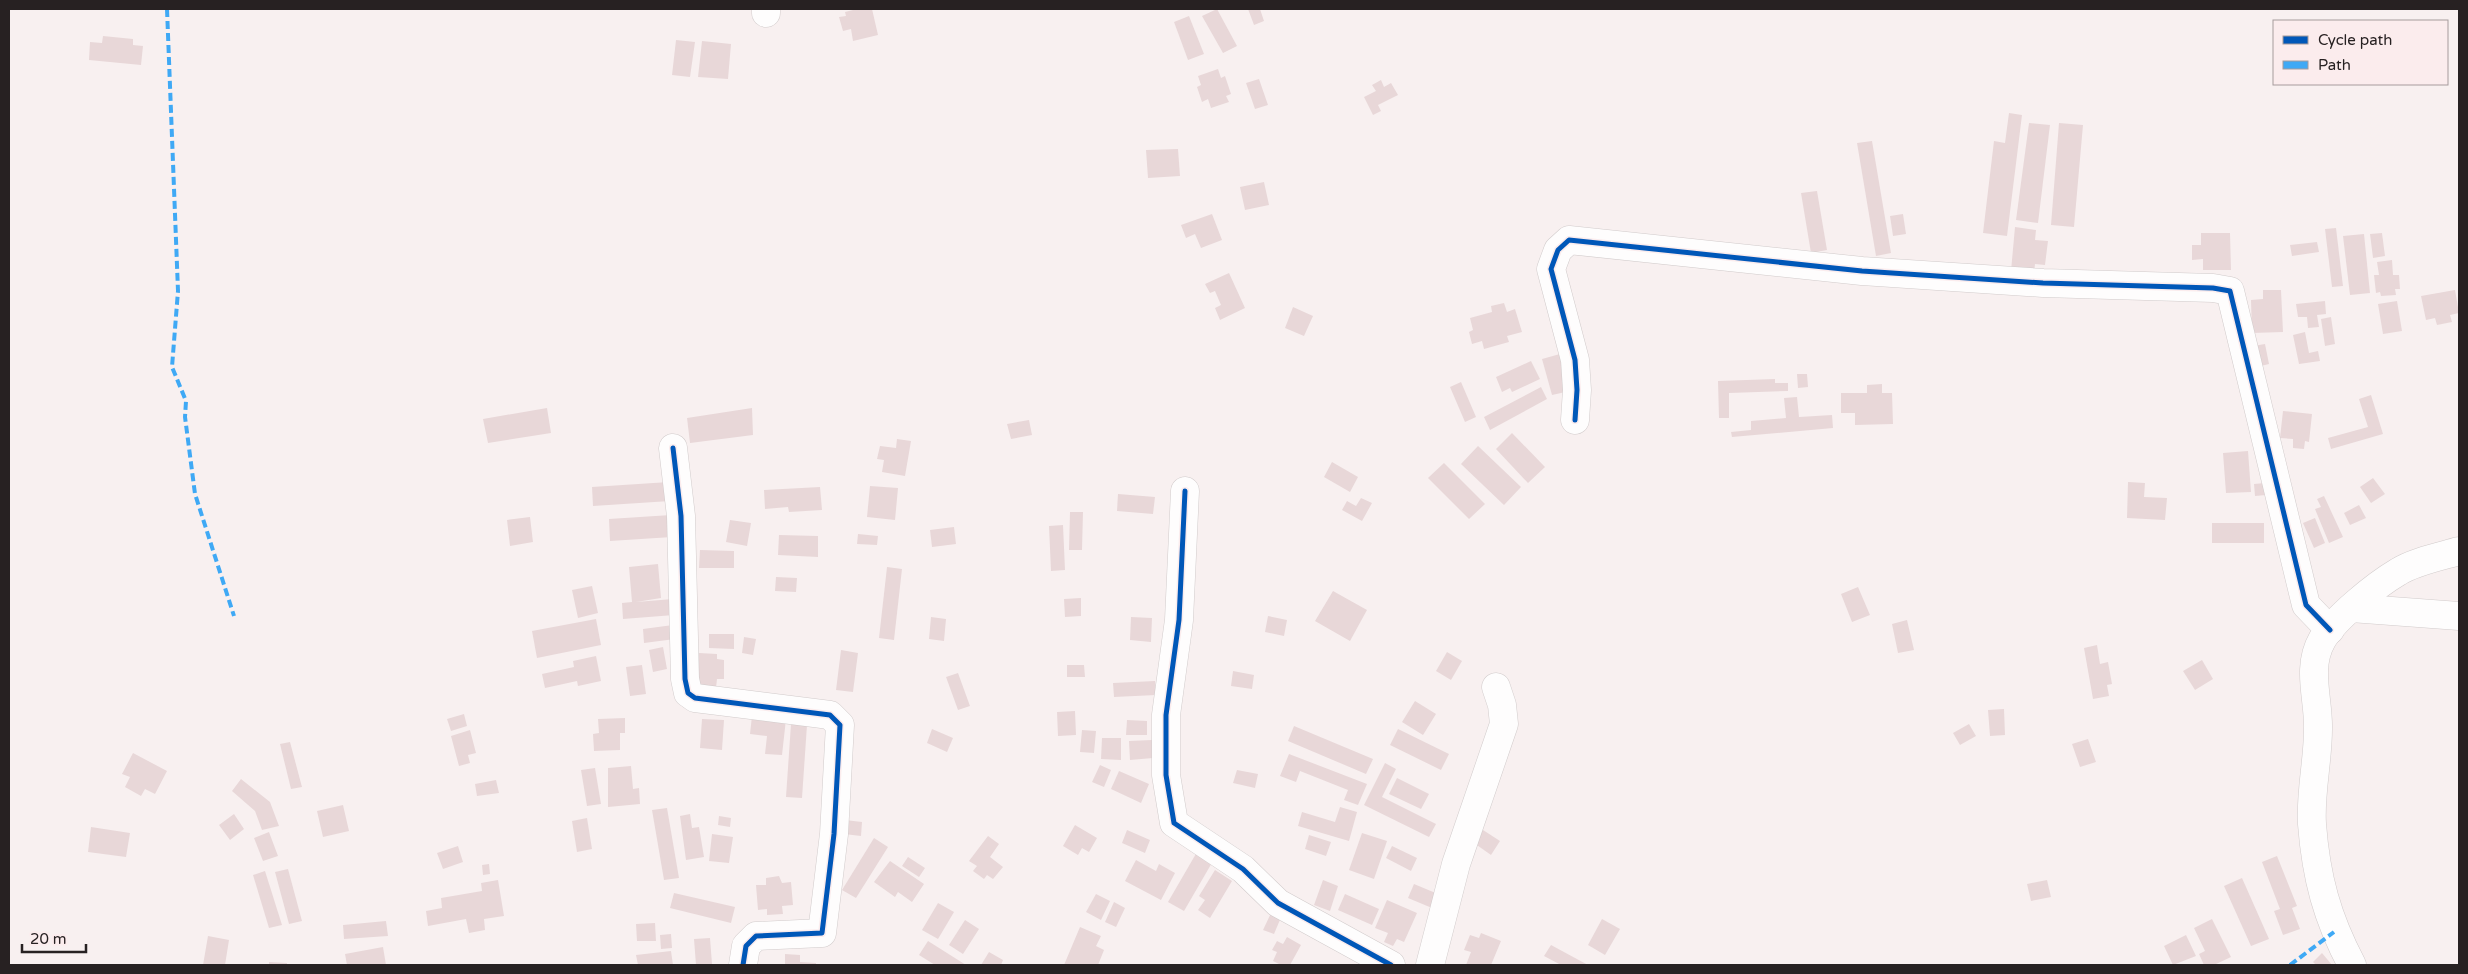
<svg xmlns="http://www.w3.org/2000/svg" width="2468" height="974" font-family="'Varela Round',sans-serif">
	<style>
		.building { fill: #e8d7d8 }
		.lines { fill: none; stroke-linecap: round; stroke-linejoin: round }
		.minor-casing { stroke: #d1cbcb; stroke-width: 29 }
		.minor { stroke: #fefdfd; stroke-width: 28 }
		.quiet { stroke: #3fa9f5; stroke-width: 4; stroke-dasharray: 8 4; stroke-linecap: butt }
		.cycleway-casing { stroke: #fbeced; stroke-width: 8 }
		.cycleway { stroke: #0057b8; stroke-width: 5 }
	</style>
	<rect width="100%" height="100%" fill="#f8f0f0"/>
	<g class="building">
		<path d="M857 9H872L878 35 853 41 851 29 843 31 839 17 846 16 845 12Z"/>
		<path d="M1217 9 1237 46 1223 53 1202 16Z"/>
		<path d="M1248 9H1260L1264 21 1254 25Z"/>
		<path d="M1189 16 1204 54 1188 60 1174 22Z"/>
		<path d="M103 36 133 39V45L143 46 141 65 89 60 90 42 102 43Z"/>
		<path d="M676 40 695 42 690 77 672 75Z"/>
		<path d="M702 41 731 44 728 79 698 77Z"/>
		<path d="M1218 69 1221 78 1225 76 1231 94 1226 96 1229 102 1211 108 1208 99 1202 102 1197 87 1201 85 1198 76Z"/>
		<path d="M1259 79 1268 105 1255 109 1246 83Z"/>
		<path d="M1381 80 1384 87 1391 83 1398 95 1378 105 1381 111 1373 115 1364 97 1376 91 1372 85Z"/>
		<path d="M2009 113 2022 115 2007 236 1983 233 1994 141 2005 143Z"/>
		<path d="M2029 123 2050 125 2038 223 2016 220Z"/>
		<path d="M2059 123 2083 125 2074 227 2051 225Z"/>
		<path d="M1872 141 1891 253 1876 256 1857 143Z"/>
		<path d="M1178 149 1180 176 1148 178 1146 150Z"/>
		<path d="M1264 182 1269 205 1245 210 1240 187Z"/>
		<path d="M1817 191 1827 250 1811 253 1801 193Z"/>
		<path d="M1212 214 1222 240 1201 248 1195 234 1186 238 1181 225Z"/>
		<path d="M1903 214 1906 234 1893 236 1890 216Z"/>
		<path d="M2015 227 2036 230 2035 240 2048 241 2045 265 2035 264 2034 273 2011 271Z"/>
		<path d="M2336 228 2343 286 2332 287 2325 229Z"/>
		<path d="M2201 233H2230L2231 270H2203V259L2192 260V245H2201Z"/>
		<path d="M2382 233 2385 256 2373 258 2370 234Z"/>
		<path d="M2364 234 2370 293 2350 295 2343 236Z"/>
		<path d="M2317 242 2319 252 2292 256 2290 245Z"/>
		<path d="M2392 260 2393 275H2399L2400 289H2395L2396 295 2381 296 2380 292 2376 293 2374 275H2379L2377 262Z"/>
		<path d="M1229 273 1245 308 1220 320 1215 308 1221 305 1215 291 1210 293 1205 284Z"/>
		<path d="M2263 290H2281L2283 332 2252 333 2251 300 2263 299Z"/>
		<path d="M2455 290 2459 313 2450 315 2452 322 2437 325 2435 318 2426 320 2421 296Z"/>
		<path d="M2325 301 2326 314 2317 315 2319 327 2308 328 2307 317H2298L2296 304Z"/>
		<path d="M2397 301 2402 331 2383 334 2378 304Z"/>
		<path d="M1504 303 1507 312 1515 309 1522 332 1507 336 1509 342 1484 349 1482 341 1472 344 1469 332 1473 330 1470 318 1492 312 1491 306Z"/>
		<path d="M1293 307 1313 316 1304 336 1285 328Z"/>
		<path d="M2331 317 2335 344 2325 346 2321 319Z"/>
		<path d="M2305 332 2309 353 2318 351 2320 361 2299 364 2293 335Z"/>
		<path d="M2265 344 2269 364 2257 367 2253 346Z"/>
		<path d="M1560 354 1570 391 1552 395 1542 359Z"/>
		<path d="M1531 361 1540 379 1512 392 1510 388 1502 392 1496 377Z"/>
		<path d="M1797 374H1807L1808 387 1798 388Z"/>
		<path d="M1775 379V383H1788V391L1729 393V418H1719L1718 381Z"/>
		<path d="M1461 382 1476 417 1465 422 1450 387Z"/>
		<path d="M1882 384V393H1892L1893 424 1855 425V413H1841V393H1867V385Z"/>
		<path d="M1541 387 1547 399 1490 430 1484 417Z"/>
		<path d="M2371 395 2383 434 2331 449 2328 438 2368 427 2359 399Z"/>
		<path d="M1797 397 1799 417 1832 415 1833 428 1732 437 1731 432 1751 430V421L1786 418 1784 398Z"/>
		<path d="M547 408 551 433 488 443 483 419Z"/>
		<path d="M752 408 753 435 690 443 687 418Z"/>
		<path d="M2283 411 2312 414 2309 442 2305 441 2304 449 2293 448V439L2280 438Z"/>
		<path d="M1029 420 1032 435 1011 439 1007 424Z"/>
		<path d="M1512 433 1545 467 1528 483 1496 449Z"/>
		<path d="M897 439 911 441 905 476 882 472 884 460 877 459 880 446 896 448Z"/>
		<path d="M1478 446 1521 487 1504 505 1461 464Z"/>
		<path d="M2248 451 2251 492 2226 493 2223 453Z"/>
		<path d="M1332 462 1358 477 1350 492 1324 477Z"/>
		<path d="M1444 463 1485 504 1469 519 1428 478Z"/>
		<path d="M2373 478 2385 494 2371 503 2360 487Z"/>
		<path d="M669 482 670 501 593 506 592 487Z"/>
		<path d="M2128 482 2145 483 2144 497 2167 498 2165 520 2127 518Z"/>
		<path d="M2265 483 2266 495 2255 496 2254 484Z"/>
		<path d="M870 486 898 488 895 520 867 517Z"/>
		<path d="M820 487 822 510 789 512 788 507 765 509 764 490Z"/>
		<path d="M1118 494 1155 497 1153 514 1117 511Z"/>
		<path d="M2324 496 2343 537 2329 543 2315 509 2321 507 2317 499Z"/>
		<path d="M1361 498 1372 503 1362 521 1342 510 1347 501 1356 506Z"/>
		<path d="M2359 505 2366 518 2350 525 2344 513Z"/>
		<path d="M1070 512H1083L1082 550H1069Z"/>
		<path d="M671 515 672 537 610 541 609 519Z"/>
		<path d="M530 517 533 542 510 546 507 520Z"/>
		<path d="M2315 518 2325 543 2314 548 2303 523Z"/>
		<path d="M730 520 751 523 747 546 726 542Z"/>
		<rect x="2212" y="523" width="52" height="20"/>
		<path d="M1063 525 1065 570 1051 571 1049 526Z"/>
		<path d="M954 527 956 544 932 547 930 530Z"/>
		<path d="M858 534 878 536 877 545 857 544Z"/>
		<path d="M779 535 818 536V557L778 555Z"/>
		<path d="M700 550 734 551V568H699Z"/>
		<path d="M658 564 661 598 636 602 673 599 674 615 623 619 622 603 632 602 629 567Z"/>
		<path d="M887 567 902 569 894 640 879 638Z"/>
		<path d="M776 577 797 578 796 592 775 591Z"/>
		<path d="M592 586 598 613 578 618 572 590Z"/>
		<path d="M1858 587 1870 615 1852 622 1841 594Z"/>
		<path d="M1333 591 1367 610 1350 641 1315 621Z"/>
		<path d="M1081 598V616L1065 617 1064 599Z"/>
		<path d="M1268 616 1287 620 1284 636 1265 632Z"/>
		<path d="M931 617 946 619 944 641 929 639Z"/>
		<path d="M1131 617 1152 618 1151 642 1130 640Z"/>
		<path d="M596 619 601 645 537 658 532 631Z"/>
		<path d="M1907 620 1914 650 1898 653 1892 624Z"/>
		<path d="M673 625 675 639 644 643 643 629Z"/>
		<path d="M709 634H734V649L709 648Z"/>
		<path d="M744 637 756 639 753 655 742 653Z"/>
		<path d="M2097 645 2100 664 2108 662 2112 684 2107 685 2109 696 2093 699 2084 648Z"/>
		<path d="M663 647 667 669 653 672 649 650Z"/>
		<path d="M841 650 858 653 853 692 836 690Z"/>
		<path d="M1447 652 1462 661 1451 680 1436 671Z"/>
		<path d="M699 653 717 654V659L724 660V679H717L716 688 698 687Z"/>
		<path d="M596 656 601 681 578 686 577 681 545 688 542 674 574 667 573 661Z"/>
		<path d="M2202 660 2213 679 2195 690 2183 671Z"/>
		<path d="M642 665 646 694 630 696 626 667Z"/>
		<path d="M1067 665H1084L1085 677H1067Z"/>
		<path d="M1233 671 1254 675 1252 689 1231 686Z"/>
		<path d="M958 673 970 706 958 710 946 677Z"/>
		<path d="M1155 681 1156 695 1114 697 1113 683Z"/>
		<path d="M1415 701 1436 714 1423 735 1402 722Z"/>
		<path d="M2004 709 2005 735 1990 736 1988 710Z"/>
		<path d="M1075 711 1076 735 1058 736 1057 712Z"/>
		<path d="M464 714 467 726 451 731 447 719Z"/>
		<path d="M752 716 786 719 782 755 765 754 767 736 750 734Z"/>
		<path d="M625 718V733H620V750L594 751 593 734 599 733 598 719Z"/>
		<path d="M702 719 724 720 722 750 700 748Z"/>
		<path d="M1127 720 1147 721V735H1126Z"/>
		<path d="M791 724 807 725 802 798 786 797Z"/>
		<path d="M1969 724 1976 736 1960 745 1953 733Z"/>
		<path d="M1294 726 1373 759 1366 774 1288 741Z"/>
		<path d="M932 729 953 738 947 752 927 743Z"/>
		<path d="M1398 729 1449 754 1441 770 1390 745Z"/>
		<path d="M470 730 476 753 468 755 470 763 459 766 451 736Z"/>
		<path d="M1082 730 1096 731 1094 753 1080 752Z"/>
		<path d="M1102 738H1121V760L1101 759Z"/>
		<path d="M2088 739 2096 762 2080 767 2072 744Z"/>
		<path d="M1152 740 1153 758 1130 760 1129 741Z"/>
		<path d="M290 742 302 787 291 789 280 744Z"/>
		<path d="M133 753 167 771 155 794 145 789 141 796 125 787 130 777 122 774Z"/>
		<path d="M1289 754 1367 784 1358 805 1344 800 1348 790 1300 771 1296 782 1280 776Z"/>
		<path d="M1385 763 1396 769 1382 797 1436 824 1429 837 1364 805Z"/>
		<path d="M1100 765 1111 770 1104 787 1092 782Z"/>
		<path d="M631 766 633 789 639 788 640 804 608 807V768Z"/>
		<path d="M595 768 601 804 587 806 581 770Z"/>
		<path d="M1237 770 1258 774 1255 788 1233 783Z"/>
		<path d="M1119 771 1149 784 1141 803 1111 789Z"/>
		<path d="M1397 778 1429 794 1421 809 1389 794Z"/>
		<path d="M241 779 270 802 279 826 262 830 255 811 232 791Z"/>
		<path d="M496 780 499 793 477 796 475 784Z"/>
		<path d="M343 805 349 831 323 837 317 811Z"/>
		<path d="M1340 807 1357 812 1349 841 1298 826 1302 812 1335 822Z"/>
		<path d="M667 808 679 878 664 880 652 810Z"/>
		<path d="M234 814 244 829 230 840 219 825Z"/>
		<path d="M690 814 692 828 699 827 704 857 686 860 680 816Z"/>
		<path d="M719 816 731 818 730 827 718 825Z"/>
		<path d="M587 818 592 849 577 852 572 821Z"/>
		<path d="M845 820 862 822 861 836 844 834Z"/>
		<path d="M1075 825 1097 838 1089 852 1082 848 1078 855 1063 846Z"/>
		<path d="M91 827 130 833 126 857 88 852Z"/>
		<path d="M1127 830 1150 840 1145 853 1122 843Z"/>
		<path d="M1483 830 1500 841 1491 855 1474 843Z"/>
		<path d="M269 832 278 856 263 861 254 838Z"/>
		<path d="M1362 833 1387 841 1374 879 1349 870Z"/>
		<path d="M712 834 733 837 729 863 709 861Z"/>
		<path d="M1309 835 1331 842 1326 856 1305 849Z"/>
		<path d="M988 836 999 844 990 857 1003 867 993 879 987 875 984 879 973 871 977 866 969 861Z"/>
		<path d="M874 838 888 847 856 898 842 890Z"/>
		<path d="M458 846 463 862 443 869 437 853Z"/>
		<path d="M1392 846 1417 858 1411 871 1386 858Z"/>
		<path d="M1197 852 1213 861 1184 911 1168 902Z"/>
		<path d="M2277 856 2297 906 2292 908 2300 929 2283 935 2274 911 2280 909 2262 862Z"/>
		<path d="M908 857 925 868 919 877 902 866Z"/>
		<path d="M1136 860 1156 871 1159 864 1175 873 1161 900 1125 881Z"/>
		<path d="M890 861 924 884 912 902 898 892 895 897 874 882Z"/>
		<path d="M489 864 490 874 483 875 482 865Z"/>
		<path d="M288 869 302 921 289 924 275 872Z"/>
		<path d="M1215 870 1232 881 1210 918 1198 910 1205 900 1199 896Z"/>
		<path d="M265 871 282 925 269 928 253 875Z"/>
		<path d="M779 876 782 883 791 882 793 905 782 906 783 914 767 915V909L758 910 756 885H766V878Z"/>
		<path d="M2242 878 2269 939 2251 946 2224 886Z"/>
		<path d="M498 880 504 916 484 919 485 930 469 933 466 919 428 926 426 911 442 908 441 898 482 891 481 883Z"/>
		<path d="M1323 880 1338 886 1330 911 1314 905Z"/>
		<path d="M2047 880 2051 897 2031 901 2027 884Z"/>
		<path d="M1414 884 1438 894 1432 908 1408 898Z"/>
		<path d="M674 893 735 907 731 923 670 908Z"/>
		<path d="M1096 894 1110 901 1101 920 1086 912Z"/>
		<path d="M1345 894 1379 909 1372 925 1338 910Z"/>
		<path d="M1387 900 1417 913 1404 942 1397 939 1393 946 1384 942 1388 933 1375 928Z"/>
		<path d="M1114 902 1125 908 1116 927 1105 922Z"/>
		<path d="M938 903 954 912 938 939 922 930Z"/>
		<path d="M1272 911 1282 915 1274 934 1263 930Z"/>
		<path d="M1602 919 1620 929 1605 955 1588 945Z"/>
		<path d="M2212 919 2231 957 2214 965H2204L2199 954 2205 951 2194 928Z"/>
		<path d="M965 920 979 929 963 954 949 945Z"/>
		<path d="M386 921 388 936 344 939 343 925Z"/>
		<path d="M655 923 656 941H637L636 924Z"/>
		<path d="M1080 927 1101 936 1096 946 1104 950 1098 965H1064Z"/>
		<path d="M1481 933 1501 941 1491 965H1466L1471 952 1464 950 1470 935 1479 938Z"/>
		<path d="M671 934 672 948 661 949 660 935Z"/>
		<path d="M2186 935 2196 956 2173 965 2164 946Z"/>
		<path d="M208 936 229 940 225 965H203Z"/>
		<path d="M1287 937 1301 945 1290 965H1281L1273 961 1277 952 1272 950 1277 941 1283 944Z"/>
		<path d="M710 938 712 964 696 965 694 939Z"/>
		<path d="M928 941 966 965H935L919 955Z"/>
		<path d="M1551 945 1588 965H1561L1544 956Z"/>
		<path d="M383 947 386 965H347L345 954Z"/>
		<path d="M671 951 673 965H638L636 955Z"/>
		<path d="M989 952 1003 960 1001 965H981Z"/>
		<path d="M2322 953 2332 965H2316L2313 962Z"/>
		<path d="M785 954 800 955V962L816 963V965H785Z"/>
		<path d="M269 962 287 963V965H269Z"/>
	</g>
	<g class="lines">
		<defs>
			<g id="minor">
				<path d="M766 13V9"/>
				<path d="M1575 420 1577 390 1575 360 1551 269 1558 250 1569 240 1862 271 2043 283 2213 288 2230 291 2306 605 2330 630"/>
				<path d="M673 448 681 516 685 679 688 693 695 698 830 715 840 725 834 834 822 933 756 936 746 946 743 965"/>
				<path d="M1185 491 1179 620 1166 715V775L1174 823 1243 869 1278 903 1391 965"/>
				<path d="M2351 608 2459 616"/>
				<path d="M1430 965 1456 864 1504 724 1502 705 1496 687"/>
				<path d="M2352 965C2327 918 2316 877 2312 824 2310 793 2318 761 2318 729 2319 700 2306 668 2322 640 2335 618 2376 585 2398 572 2413 562 2442 556 2459 551"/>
			</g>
		</defs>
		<use href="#minor" class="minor-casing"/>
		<use href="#minor" class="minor"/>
		<g class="quiet">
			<path d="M167 9 178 291 172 367 186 401 185 417 195 494 234 616"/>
			<path d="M2290 965 2334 932"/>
		</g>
		<defs>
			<g id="cycleway">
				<path d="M1575 420 1577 390 1575 360 1551 269 1558 250 1569 240 1862 271 2043 283 2213 288 2230 291 2306 605 2330 630"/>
				<path d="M673 448 681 516 685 679 688 693 695 698 830 715 840 725 834 834 822 933 756 936 746 946 743 965"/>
				<path d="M1185 491 1179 620 1166 715V775L1174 823 1243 869 1278 903 1391 965"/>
			</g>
		</defs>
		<use href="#cycleway" class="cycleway-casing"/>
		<use href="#cycleway" class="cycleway"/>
	</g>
	<rect width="2468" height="974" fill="none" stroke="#272122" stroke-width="20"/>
	<rect x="2273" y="20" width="175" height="65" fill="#fbeced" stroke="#a69b9c"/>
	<rect x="2283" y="36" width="25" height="8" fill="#0057b8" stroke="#a69b9c"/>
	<text x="2318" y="45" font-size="15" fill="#272122">Cycle path</text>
	<rect x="2283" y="61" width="25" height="8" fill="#3fa9f5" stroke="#a69b9c"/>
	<text x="2318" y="70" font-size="15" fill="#272122">Path</text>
	<path d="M22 944v8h64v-8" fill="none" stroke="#272122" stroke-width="2.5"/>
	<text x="30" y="944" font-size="15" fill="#272122" stroke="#fbeced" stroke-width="4" paint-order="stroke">20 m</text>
</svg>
